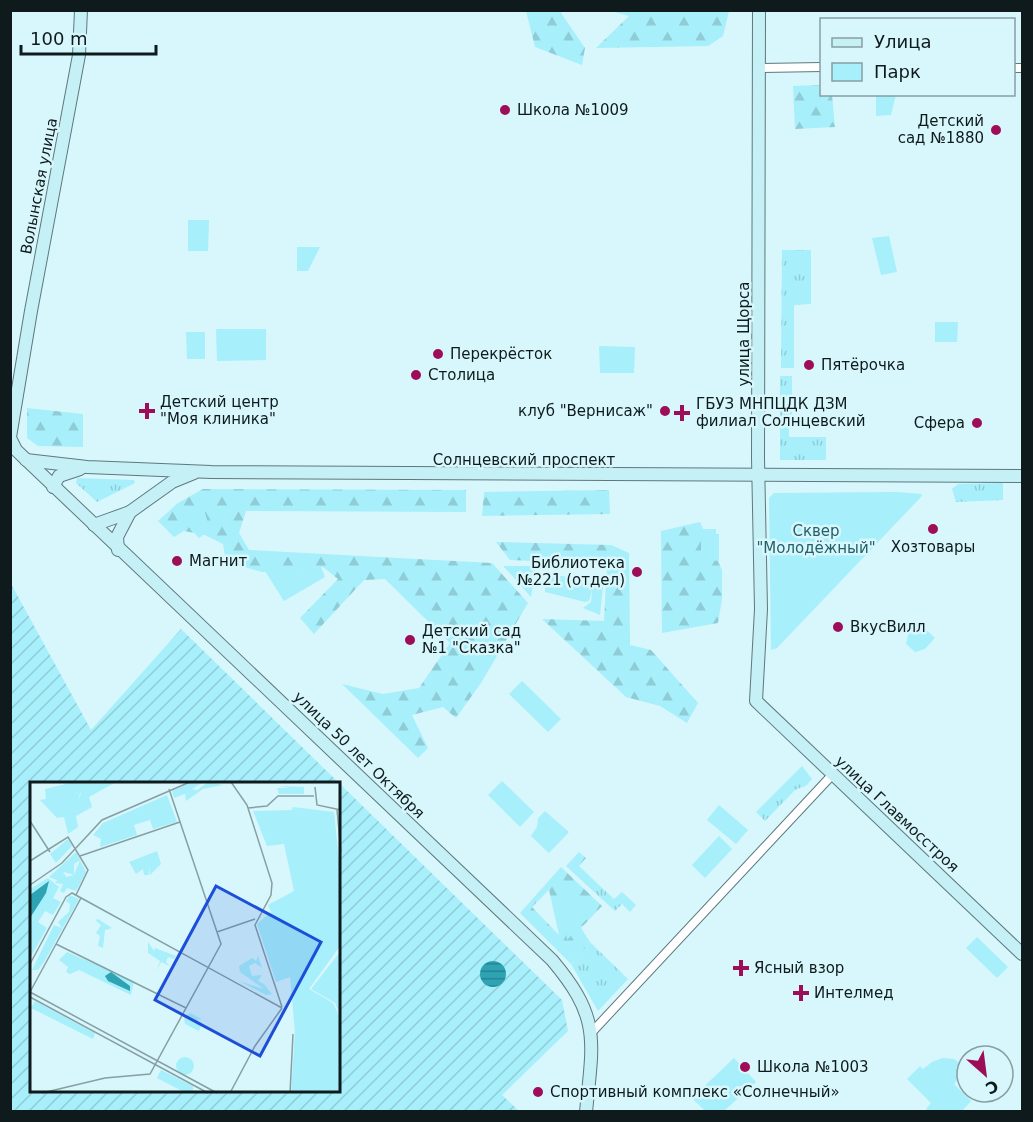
<svg xmlns="http://www.w3.org/2000/svg" width="1033" height="1122" font-family="'DejaVu Sans',sans-serif">
	<style>
		.grass { fill: url(#grass-tufts) }
		.forest { fill: url(#forest-firs); fill-rule: evenodd }
		.park { fill: #a7effa }
		.garden { fill: url(#garden-furrows) }
		.water { fill: url(#water-rules) }
		.lines { fill: none; stroke-linecap: round; stroke-linejoin: round }
		.street-casing { stroke: #5d797e; stroke-width: 10 }
		.secondary-casing { stroke: #5d797e; stroke-width: 14 }
		.street { stroke: #fff; stroke-width: 8 }
		.secondary { stroke: #c5f0f5; stroke-width: 12 }
		.poi-dot { fill: #9e0d57; stroke: #d7f7fc; stroke-width: 2 }
		.labels { text-anchor: middle; stroke-width: 5; stroke-linejoin: round; paint-order: stroke }
		.poi-label { font-size: 15px; fill: #0f1a1c; stroke: #d7f7fc; text-anchor: start }
		.street-label { font-size: 15px; fill: #0f1a1c; stroke: #d7f7fc }
		.park-label { font-size: 15px; fill: #246069; stroke: #d7f7fc }
		.inset-road { fill: none; stroke: #879fa2; stroke-width: 1.5 }
		.view { fill: #1d4ed8; fill-opacity: 0.15; stroke: #1d4ed8; stroke-width: 3 }
		.inset-edge { fill: none; stroke: #0f1a1c; stroke-width: 3 }
	</style>
	<defs>
		<pattern id="grass-tufts" width="24" height="20" patternUnits="userSpaceOnUse" patternTransform="scale(1.5)"><rect width="24" height="20" fill="#a7effa"/><path d="M3 7l-1-3M5 7V3M7 7l1-3M15 17l-1-3M17 17v-4M19 17l1-3" fill="none" stroke="#8fccd6"/></pattern>
		<pattern id="forest-firs" width="22" height="20" patternUnits="userSpaceOnUse" patternTransform="scale(1.5)"><rect width="22" height="20" fill="#a7effa"/><path d="M5 1l3.5 6h-7zM16 11l3.5 6h-7z" fill="#8fccd6"/></pattern>
		<pattern id="garden-furrows" width="10" height="10" patternUnits="userSpaceOnUse" patternTransform="scale(1.5)"><rect width="10" height="10" fill="#a7effa"/><path d="M-1 1l2-2M0 10L10 0M9 11l2-2" fill="none" stroke="#8fccd6"/></pattern>
		<pattern id="water-rules" width="6" height="5" patternUnits="userSpaceOnUse" patternTransform="scale(1.5)"><rect width="6" height="5" fill="#2ea3b3"/><path d="M0 2.5h6" fill="none" stroke="#268491"/></pattern>
	</defs>
	<rect width="100%" height="100%" fill="#d7f7fc"/>
	<g class="grass">
		<path d="M782 250H811V304L794 305V368H781Z"/>
		<path d="M780 376H792V417H800V420L789 421V437H826V460H780Z"/>
		<path d="M77 478 134 480 135 483 97 502 76 483Z"/>
		<path d="M1003 483V500L956 502 952 489 958 484Z"/>
		<path d="M802 766 812 779 807 785 795 790 765 821 756 812Z"/>
		<path d="M599 885 614 899 622 892 636 905 630 912 622 904 615 911 593 891Z"/>
		<path d="M590 942 628 979 598 1011 571 964Z"/>
	</g>
	<g class="forest">
		<path d="M526 11H563L561 13 585 48 582 65 535 47Z"/>
		<path d="M611 11 729 10V11L723 36 708 46 596 48 629 16Z"/>
		<path d="M821 85 822 94 832 95 835 127 795 129 793 86Z"/>
		<path d="M27 408 83 414V447L38 446 27 438Z"/>
		<path d="M203 489 466 490V512L246 511 239 533 249 550 492 563 528 603 481 683 456 718 443 707 412 715 428 748 418 758 342 684 383 694 419 688 450 643 385 579 364 580 314 634 300 618 338 579 323 567 262 572 226 562 223 544 205 535 184 531 174 537 158 521 178 503Z"/>
		<path d="M609 490 610 514 482 516 484 492Z"/>
		<path d="M700 522 722 570V599L718 623 662 633 661 531Z"/>
		<path d="M496 542 611 545 629 553 630 645 651 650 698 703 687 723 660 706 626 697 542 619 604 621 607 564 510 560Z"/>
		<path d="M579 852 586 858 579 866 599 885 593 891 566 866Z"/>
		<path d="M561 867 602 906 581 928 590 942 571 964 520 913ZM549 890 559 935 532 907Z"/>
	</g>
	<g class="park">
		<path d="M876 95H896L891 115 876 116Z"/>
		<path d="M188 220H209L208 251H188Z"/>
		<path d="M889 236 897 272 881 275 872 238Z"/>
		<path d="M297 247H320L308 271H297Z"/>
		<path d="M935 322H958L957 342H935Z"/>
		<path d="M216 329H266V360L217 361Z"/>
		<path d="M186 332H205V359H187Z"/>
		<path d="M599 346 635 347 634 373H600Z"/>
		<path d="M896 492 922 494 921 497 777 648 771 650 769 498 774 493Z"/>
		<path d="M203 506 210 530 199 538 180 518 189 510Z"/>
		<path d="M701 529H716V534H719V561L701 560Z"/>
		<path d="M503 566H536L531 597 505 568Z"/>
		<path d="M321 567 325 577 284 601 265 571Z"/>
		<path d="M549 573 590 582 592 586 594 577H604L600 615 583 608 591 602 592 590 589 601 585 602 545 592 546 575Z"/>
		<path d="M919 623 935 638 925 649 915 652 906 644 908 635Z"/>
		<path d="M522 681 561 719 548 732 509 694Z"/>
		<path d="M502 781 534 812 520 827 488 795Z"/>
		<path d="M719 805 748 830 736 844 707 820Z"/>
		<path d="M545 811 569 832 549 853 531 836 537 827 538 818Z"/>
		<path d="M719 836 732 849 705 878 692 865Z"/>
		<path d="M556 888 588 918 567 940 566 933Z"/>
		<path d="M977 937 1008 967 997 978 966 948Z"/>
		<path d="M734 1058 756 1082 724 1111H705L692 1098Z"/>
		<path d="M943 1058 954 1059 967 1068 954 1084 971 1101 962 1111H929L926 1109 931 1103 907 1079 920 1066 923 1069 932 1062Z"/>
	</g>
	<path class="garden" d="M10 582 91 730 181 629 339 783H32V1090H339V783L562 1000 568 1031 502 1095 519 1111H11Z"/>
	<circle class="water" cx="493" cy="974" r="13"/>
	<g class="lines">
		<defs>
			<g id="street">
				<path d="M759 68 822 67"/>
				<path d="M1014 68H1022"/>
				<path d="M592 1032 833 774"/>
			</g>
			<g id="secondary">
				<path d="M759 10 758 458 761 609 756 701 1022 954"/>
				<path d="M10 437 31 311 79 55 81 10"/>
				<path d="M10 438 16 450 552 960C601 1018 593 1040 586 1112"/>
				<path d="M26 460 87 467 211 472 1022 476"/>
				<path d="M53 487 59 476 80 469"/>
				<path d="M94 525 130 512 172 482 194 473"/>
				<path d="M118 550 117 537 130 512"/>
			</g>
		</defs>
		<use href="#street" class="street-casing"/>
		<use href="#secondary" class="secondary-casing"/>
		<use href="#street" class="street"/>
		<use href="#secondary" class="secondary"/>
	</g>
	<g class="poi-dot">
		<circle cx="505" cy="110" r="6"/>
		<circle cx="996" cy="130" r="6"/>
		<circle cx="438" cy="354" r="6"/>
		<circle cx="809" cy="365" r="6"/>
		<circle cx="416" cy="375" r="6"/>
		<path d="M144 402h6v6h6v6h-6v6h-6v-6h-6v-6h6z"/>
		<circle cx="665" cy="411" r="6"/>
		<path d="M679 404h6v6h6v6h-6v6h-6v-6h-6v-6h6z"/>
		<circle cx="977" cy="423" r="6"/>
		<circle cx="933" cy="529" r="6"/>
		<circle cx="177" cy="561" r="6"/>
		<circle cx="637" cy="572" r="6"/>
		<circle cx="838" cy="627" r="6"/>
		<circle cx="410" cy="640" r="6"/>
		<path d="M738 959h6v6h6v6h-6v6h-6v-6h-6v-6h6z"/>
		<path d="M798 984h6v6h6v6h-6v6h-6v-6h-6v-6h6z"/>
		<circle cx="745" cy="1067" r="6"/>
		<circle cx="538" cy="1092" r="6"/>
	</g>
	<g class="labels">
		<g class="poi-label">
			<text x="517" y="115">Школа №1009</text>
			<text x="984" y="126" text-anchor="end">Детский<tspan x="984" dy="17">сад №1880</tspan></text>
			<text x="450" y="359">Перекрёсток</text>
			<text x="821" y="370">Пятёрочка</text>
			<text x="428" y="380">Столица</text>
			<text x="160" y="407">Детский центр<tspan x="160" dy="17">"Моя клиника"</tspan></text>
			<text x="696" y="409">ГБУЗ МНПЦДК ДЗМ<tspan x="696" dy="17">филиал Солнцевский</tspan></text>
			<text x="653" y="416" text-anchor="end">клуб "Вернисаж"</text>
			<text x="965" y="428" text-anchor="end">Сфера</text>
			<text x="933" y="552" text-anchor="middle">Хозтовары</text>
			<text x="189" y="566">Магнит</text>
			<text x="625" y="568" text-anchor="end">Библиотека<tspan x="625" dy="17">№221 (отдел)</tspan></text>
			<text x="850" y="632">ВкусВилл</text>
			<text x="422" y="636">Детский сад<tspan x="422" dy="17">№1 "Сказка"</tspan></text>
			<text x="754" y="973">Ясный взор</text>
			<text x="814" y="998">Интелмед</text>
			<text x="757" y="1072">Школа №1003</text>
			<text x="550" y="1097">Спортивный комплекс «Солнечный»</text>
		</g>
		<g class="street-label">
			<text transform="translate(39 186) rotate(-79)" y="5">Волынская улица</text>
			<text transform="translate(744 334) rotate(-90)" y="5">улица Щорса</text>
			<text x="524" y="465">Солнцевский проспект</text>
			<text transform="translate(359 755) rotate(44)" y="5">улица 50 лет Октября</text>
			<text transform="translate(897 814) rotate(43)" y="5">улица Главмосстроя</text>
		</g>
		<g class="park-label">
			<text x="816" y="536">Сквер<tspan x="816" dy="17">"Молодёжный"</tspan></text>
		</g>
	</g>
	<g transform="translate(30 782)">
		<rect width="310" height="310" fill="#d7f7fc"/>
		<path d="M162 0H174L162 7 167 8 178 0 193 3 173 7 156 19 155 12 144 16 142 9ZM36 4 45 5V12L50 11 47 26H43L36 14ZM249 4 274 5V12H249L247 6H259ZM38 57 42 64 26 81 20 72ZM46 70 50 78 44 82V93L34 90 29 99 19 95ZM40 113 49 117 14 180 8 188H2L24 143 32 146 28 140 39 130 40 122 36 119ZM68 137 82 146 75 148 73 166 68 164 70 154 66 151 71 143 65 138ZM118 160 124 169 125 166 146 174 144 177 138 175 136 180 140 184 131 180 127 189 130 179 118 171ZM5 219 65 251 63 257 1 226ZM146 284a9 9 0 1 1 18 0a9 9 0 1 1-18 0ZM131 288 163 304V310H154L127 296Z" fill="#a7effa"/>
		<path d="M44 0H86L59 15 62 25 46 34 48 45 38 52 34 35 27 36 10 18 16 17 15 7ZM38 5 39 10 44 5V12L51 11 46 26 40 21 42 14H36ZM127 69 131 82 120 93V84L119 93H114L113 87 106 92 99 80ZM50 78 56 90 46 109 37 106 34 111 30 109 33 102 25 101 34 91 36 95 44 93ZM228 174 232 186 225 181 219 184 222 194 232 193 228 199 234 202 242 212 236 213 209 199 234 207 210 190 209 184 222 176 226 179ZM160 231 172 237 167 238 172 241 169 249 155 242 154 236Z" fill="#a7effa" fill-rule="evenodd"/>
		<path d="M137 13 147 40 123 47 120 38 104 43 107 53 70 65 71 57 63 53 73 41ZM18 96 29 105 23 116 31 120 23 133 15 129 8 140 17 146 0 176V107ZM37 170 104 199 101 213 49 188 40 192 36 190 38 185 29 178ZM310 170V233L305 221 281 207Z" fill="#a7effa"/>
		<path d="M263 25 304 30 310 89V164L279 207 303 221 310 235V310H261L265 250 260 195 246 200 227 142 241 130 238 123 264 109 254 62 237 64 223 29 262 28Z" fill="#a7effa"/>
		<path d="M19 99 16 111 0 136V113ZM81 190 100 204V209L78 199 75 194Z" fill="#2ea3b3"/>
		<path class="inset-road" d="M201 0 217 23 242 101 241 113 225 143 252 225M285 5 287 23 311 28M218 26 237 24 248 14H284M307 28 311 70M0 39 20 70M50 74 150 40M0 79 38 55 58 88 46 113M0 103 32 81 72 38 160 0M187 150 225 137M26 162 156 226M0 182 36 115 42 111 252 226M0 210 187 311M0 210 51 116M0 215 178 311M12 311 75 296 120 292 191 162 139 7M200 311 225 264 252 226M260 311 263 252"/>
		<path class="view" d="M186 104 291 160 230 274 125 218Z"/>
		<rect width="310" height="310" class="inset-edge"/>
	</g>
	<rect width="1033" height="1122" fill="none" stroke="#0f1a1c" stroke-width="24"/>
	<rect x="820" y="18" width="195" height="78" fill="#d7f7fc" stroke="#879fa2" stroke-width="1.5"/>
	<rect x="832" y="38" width="30" height="9" fill="#c5f0f5" stroke="#879fa2" stroke-width="1.5"/>
	<text x="874" y="48" font-size="18" fill="#0f1a1c">Улица</text>
	<rect x="832" y="63" width="30" height="18" fill="#a7effa" stroke="#879fa2" stroke-width="1.5"/>
	<text x="874" y="78" font-size="18" fill="#0f1a1c">Парк</text>
	<g transform="translate(985 1074) rotate(152)"><circle r="28" fill="#d7f7fc" stroke="#879fa2" stroke-width="1.5"/>
	<path d="M0-4.5L10 22L0 15L-10 22Z" fill="#9e0d57"/>
	<text y="-9" font-size="16" font-weight="bold" text-anchor="middle" fill="#0f1a1c">С</text>
	</g>
	<path d="M21 45v9h135v-9" fill="none" stroke="#0f1a1c" stroke-width="3"/>
	<text x="30" y="45" font-size="18" fill="#0f1a1c" stroke="#d7f7fc" stroke-width="4.5" paint-order="stroke">100 m</text>
</svg>
